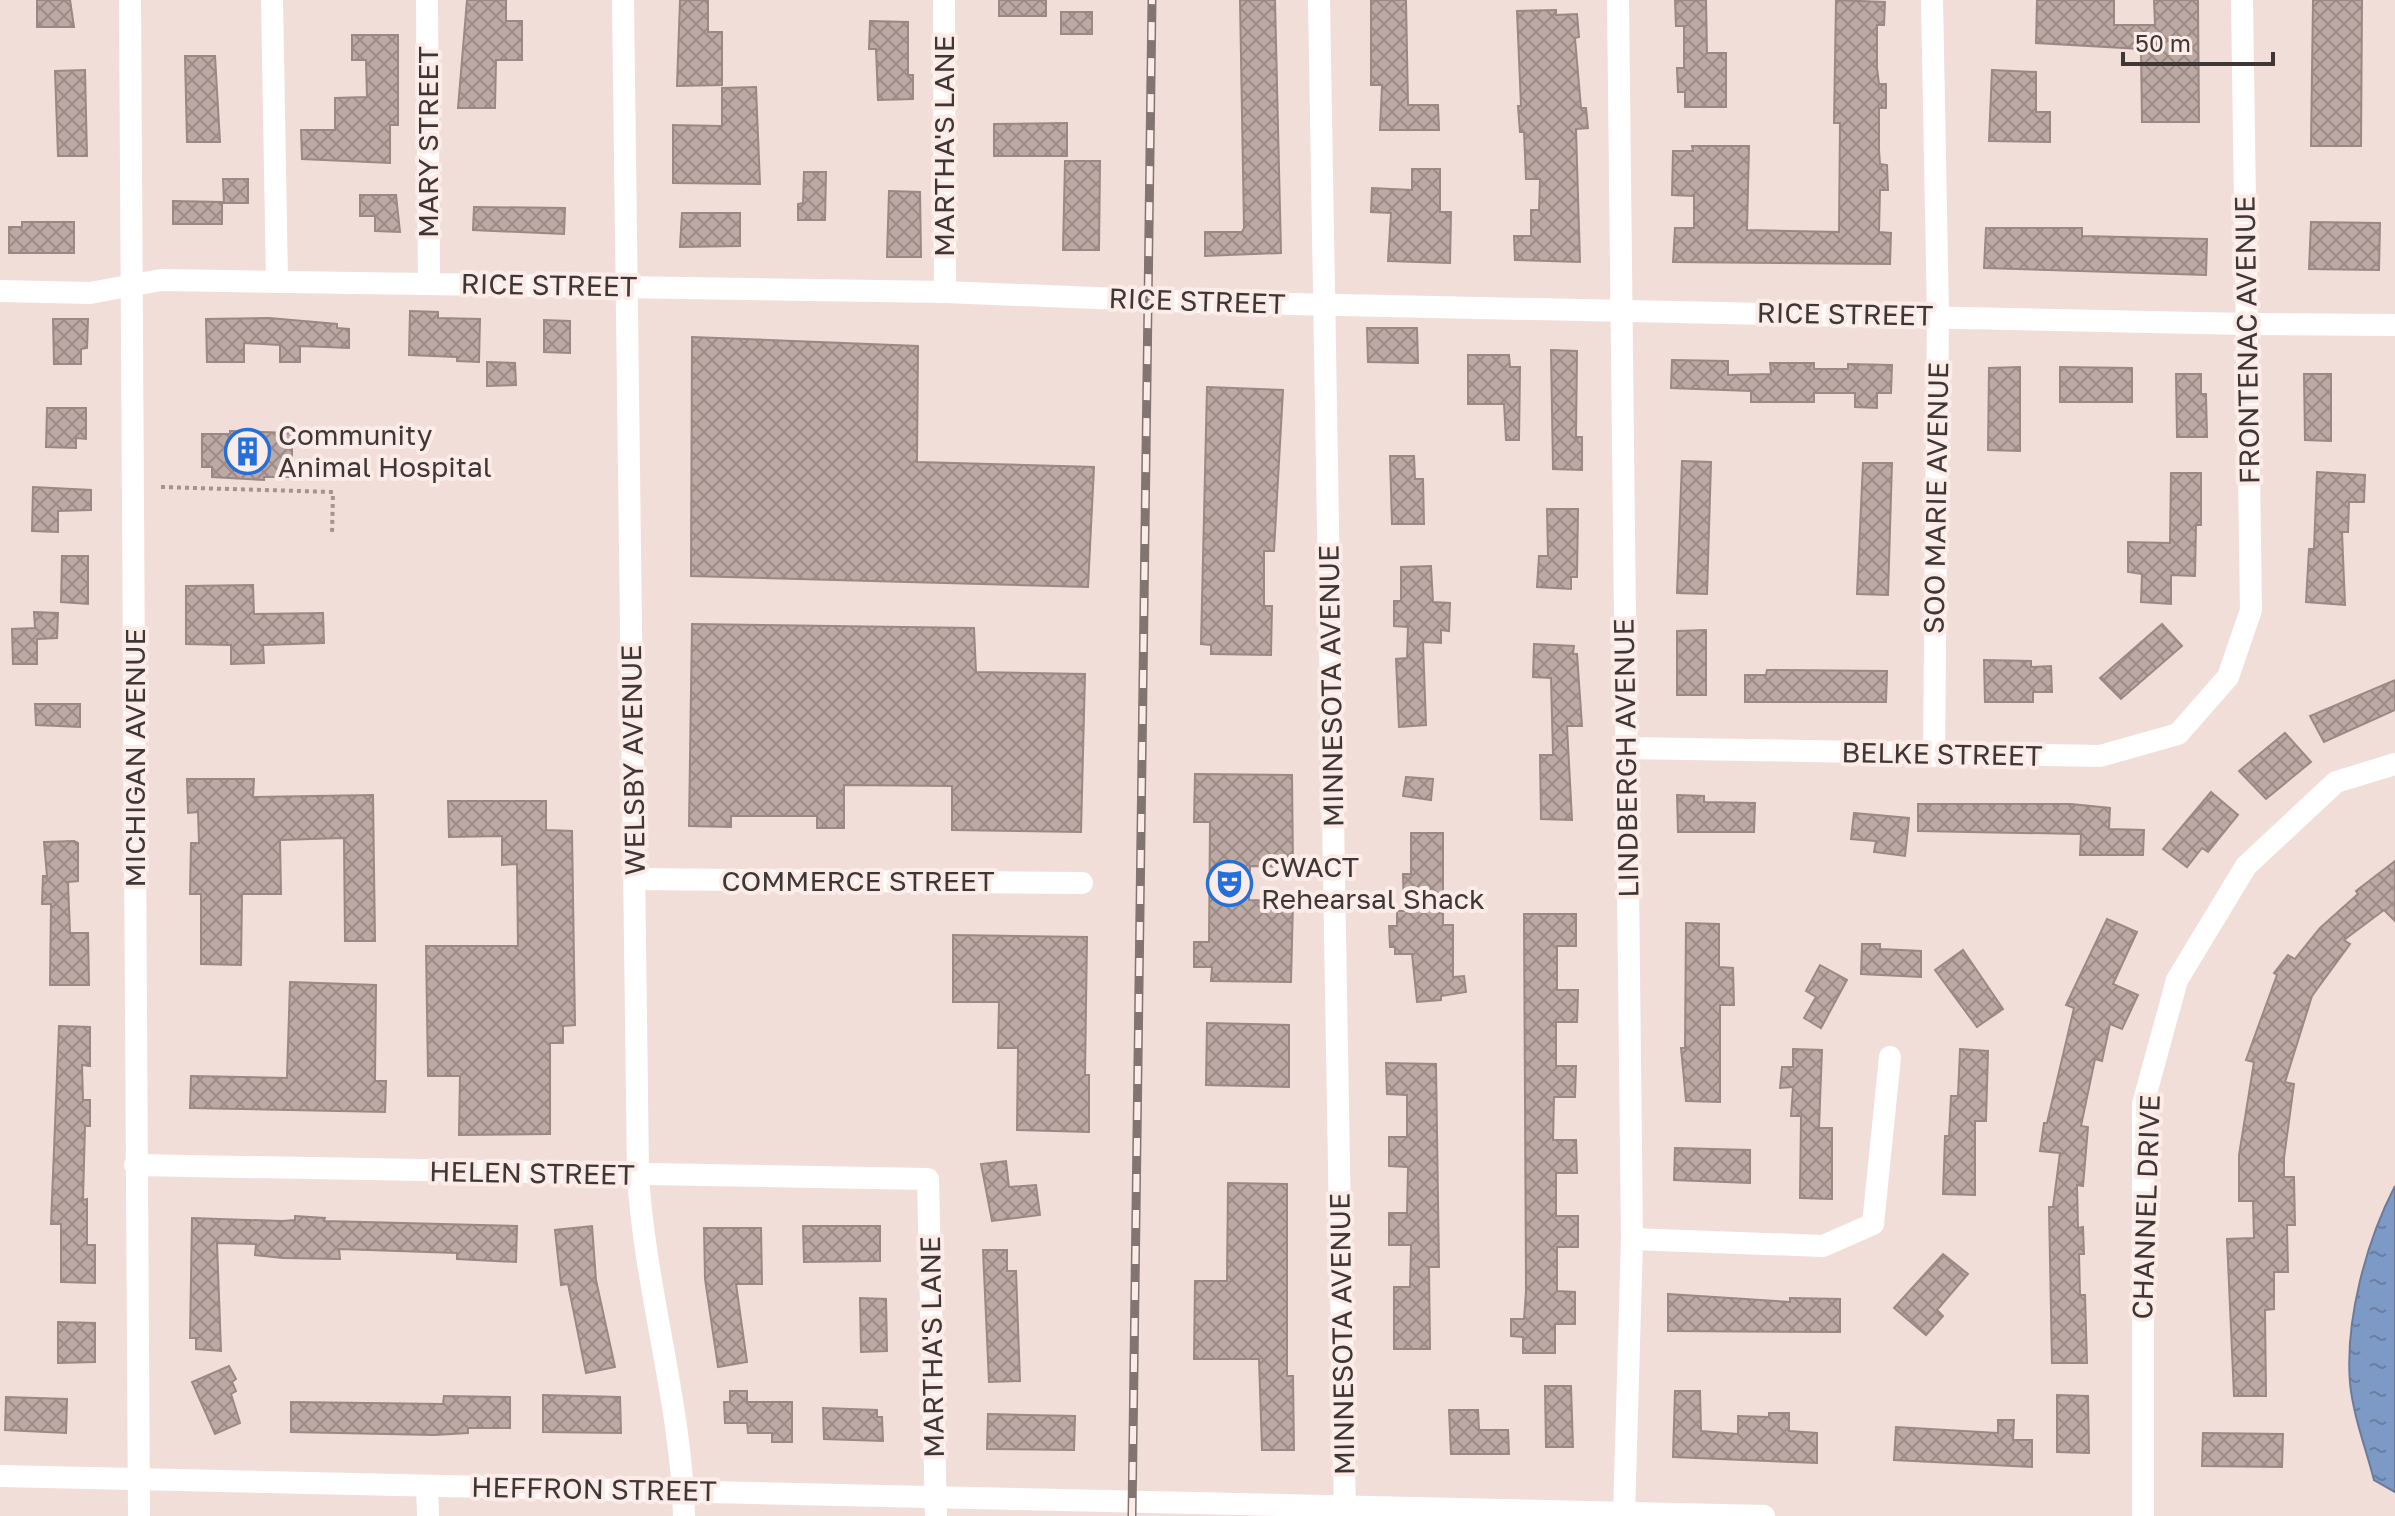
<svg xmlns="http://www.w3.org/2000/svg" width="2395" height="1516" font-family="'Golos Text',sans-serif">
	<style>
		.water { fill: url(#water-ripples); stroke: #6a7c9a; stroke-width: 2 }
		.building { fill: url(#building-cross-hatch); stroke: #9b8884; stroke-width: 2 }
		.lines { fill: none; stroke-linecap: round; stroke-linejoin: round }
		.path { stroke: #a39490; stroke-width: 4; stroke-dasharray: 4 4; stroke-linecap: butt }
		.minor { stroke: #fff; stroke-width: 22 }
		.rail-casing { stroke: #817471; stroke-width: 9 }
		.rail { stroke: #fcece8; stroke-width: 6; stroke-dasharray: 18; stroke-linecap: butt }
		.labels { text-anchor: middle; stroke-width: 8; stroke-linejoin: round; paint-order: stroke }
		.street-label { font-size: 28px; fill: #3f3735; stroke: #fcece8 }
		.poi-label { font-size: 28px; fill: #3f3735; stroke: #fcece8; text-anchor: start }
	</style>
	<defs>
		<pattern id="water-ripples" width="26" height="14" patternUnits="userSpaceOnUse" patternTransform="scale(2)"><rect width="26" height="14" fill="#7d9ac6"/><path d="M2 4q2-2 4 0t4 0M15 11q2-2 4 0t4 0" fill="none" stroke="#687ea2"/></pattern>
		<pattern id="building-cross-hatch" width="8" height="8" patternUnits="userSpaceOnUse" patternTransform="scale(2)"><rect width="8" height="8" fill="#bda9a4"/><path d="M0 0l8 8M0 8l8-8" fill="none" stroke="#9b8a86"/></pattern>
	</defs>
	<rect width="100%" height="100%" fill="#f2ded8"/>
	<path class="water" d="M2395 1186V1492L2374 1480C2366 1449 2353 1415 2350 1383 2345 1320 2366 1242 2395 1186Z"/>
	<g class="building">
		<path d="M37 0H70L74 27H37Z"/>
		<path d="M467 0H506V21H522V60H496L495 108H458Z"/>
		<path d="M680 0H708V32H722V85L677 86Z"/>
		<rect x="999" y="0" width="47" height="16"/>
		<path d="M1240 0H1275L1281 253 1205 256V232H1242L1244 228Z"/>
		<path d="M1371 0H1406L1408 105H1438L1439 130H1380L1382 85H1371Z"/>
		<path d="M1675 0H1706L1707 53H1726V107H1685V92H1678L1677 68H1684V26H1676Z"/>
		<path d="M1836 0 1885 2 1884 25H1877V68L1879 84H1886V108H1879V150L1880 164 1887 165 1888 190H1880L1879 232 1891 233 1890 264 1673 262 1675 228H1694V196L1672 195 1673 151H1693L1692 146H1749L1747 230 1839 232 1840 123H1834Z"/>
		<path d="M2037 0H2114V25H2155L2154 0H2198L2199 122H2142L2141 49 2036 43Z"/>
		<path d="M2313 0H2362L2361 146H2311Z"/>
		<path d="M1556 10V15L1577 14 1579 37 1575 38 1581 108H1586L1588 128 1576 129 1580 262 1515 260 1514 236H1531V210H1539L1540 179H1526L1524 132H1520L1518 106H1521L1517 11Z"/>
		<rect x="1061" y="12" width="31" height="22"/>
		<path d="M870 21 908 22V75H913V99L878 100 876 49H869Z"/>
		<path d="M352 35H398V125H390V163L302 159 301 130H335V98L367 97 366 60H352Z"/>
		<path d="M185 56H215L220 142H187Z"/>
		<path d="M85 70 87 156H58L55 71Z"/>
		<path d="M1992 70 2036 72V112H2050V142L1989 141Z"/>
		<path d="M756 87 760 184 673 183V125L722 126V88Z"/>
		<path d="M1067 123V156H994V124Z"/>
		<path d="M1065 161H1100L1099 250H1063Z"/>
		<path d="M1412 169H1440V212H1451L1450 263 1388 261 1391 213 1371 212 1372 188 1412 190Z"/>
		<path d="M804 172H826L825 220H798V204L803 203Z"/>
		<path d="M223 179H248V203H224Z"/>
		<path d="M889 191 920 192 921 257H887Z"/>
		<path d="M360 195H396L400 232 375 231V216H360Z"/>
		<path d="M173 201 222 202V224H173Z"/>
		<path d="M474 207 565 208 564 234 473 230Z"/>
		<path d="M682 213H740V246L680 247Z"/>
		<path d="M22 222H74V253H9V227H22Z"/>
		<path d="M2311 222 2380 223 2379 270 2309 269Z"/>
		<path d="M1986 228H2082V236L2207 239 2206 275 1984 268Z"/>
		<path d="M410 311 438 312V318L480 319 479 362 457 361V357L409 355Z"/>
		<path d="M269 318 337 324V328L349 329V348L300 346V362H280V345L244 343V362H207L206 319Z"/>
		<path d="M53 319H88L87 348 81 349V364H54Z"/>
		<path d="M544 320 570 321V353L544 352Z"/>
		<path d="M1367 328H1417L1418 363 1368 362Z"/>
		<path d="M692 337 918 346 917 462 1094 467 1088 587 691 576Z"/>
		<path d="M1551 350 1577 351 1576 437H1582V470L1553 469Z"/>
		<path d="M1468 355H1509L1510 367H1520L1519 440H1506L1504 404H1468Z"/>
		<path d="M1672 360 1728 361V375L1771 374 1770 363H1814V369H1848V364L1892 365 1891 393H1877V408L1855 407V393H1814V402H1751V391L1671 388Z"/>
		<path d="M487 362 515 363 516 385 487 386Z"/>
		<path d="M2020 367V451L1988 450 1989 368Z"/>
		<path d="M2060 367 2132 368V402H2060Z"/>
		<path d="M2176 374H2201V394H2206L2207 437H2177Z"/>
		<path d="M2304 374H2331V441L2305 440Z"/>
		<path d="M1207 387 1283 390 1274 551H1264V606H1272L1271 655 1211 654V645L1201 644Z"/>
		<path d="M47 408H86V439L76 438V448L46 447Z"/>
		<path d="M230 431 292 433V477H264V480L212 477V467H202V434H230Z"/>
		<path d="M1390 456H1414L1415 479H1423L1424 524H1392Z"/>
		<path d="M1682 461 1711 462 1707 594 1677 593Z"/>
		<path d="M1863 463H1892L1888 595 1857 594Z"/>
		<path d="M2317 472 2365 475 2364 502H2349L2348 532H2342L2345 605 2306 602 2309 549H2314Z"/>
		<path d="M2171 473H2201V525H2196L2195 576 2171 575V604L2141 602 2142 574 2128 572V542L2170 543Z"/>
		<path d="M33 487 91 490V510L58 511V532L32 531Z"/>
		<path d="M1547 509H1578L1577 577H1571V589L1537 587 1539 556H1548Z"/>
		<path d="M62 556H88V604L61 602Z"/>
		<path d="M1431 566 1433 602 1450 603 1449 631 1441 630V643L1423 642 1426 725 1399 727 1396 659 1407 658 1408 627 1394 626V601H1401V567Z"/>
		<path d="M253 585 254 614 323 613 324 643 263 645 264 663 231 664V645L186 644V586Z"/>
		<path d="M34 612 58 613 57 638 37 639V664H13L12 629 35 628Z"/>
		<path d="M692 624 974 628 976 672 1085 674 1081 832 952 830V786L844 785V828H817V816H731V827L689 826Z"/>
		<path d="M2162 624 2182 646 2121 699 2100 678Z"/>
		<path d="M1706 630V695H1677V631Z"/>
		<path d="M1534 644 1574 646 1573 654H1577L1582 726H1567L1572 820 1541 819 1540 755H1553L1551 678 1533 677Z"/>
		<path d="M1984 660 2031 661V667L2051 666 2052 692H2033V702H1985Z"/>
		<path d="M1767 670 1887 671 1886 702H1745V675H1766Z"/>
		<path d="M2395 680V710L2324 742 2310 716Z"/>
		<path d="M35 704H80V727L36 725Z"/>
		<path d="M2285 733 2311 762 2266 799 2239 771Z"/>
		<path d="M1195 774 1292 775 1293 867 1250 866 1249 900 1293 901 1291 982 1211 981 1212 967H1194V942H1209L1210 822H1194Z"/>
		<path d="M1406 777 1433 779 1431 800 1403 796Z"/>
		<path d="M187 779H254L253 797 373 795 375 941H345L344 838 280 840 281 894H242L241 965 201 964V894H190L191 843H199L198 812 188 813Z"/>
		<path d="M2211 792 2238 815 2208 852 2202 848 2187 867 2163 849Z"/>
		<path d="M1677 795 1704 796V802L1755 803 1754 832H1678Z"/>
		<path d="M448 801H546V830L572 831 575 1025 563 1026V1043H550V1134L459 1135 460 1076H428L426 946H518L517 864 502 865V836L449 837Z"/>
		<path d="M1918 804H2071L2110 808 2109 829 2144 830 2143 855H2080L2081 834 1918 831Z"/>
		<path d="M1854 813 1909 818 1905 856 1874 852 1876 841 1851 839Z"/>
		<path d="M1411 833H1443V925H1453V977L1464 976 1466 992 1441 996V1000L1417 1002 1412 954H1395V947H1390L1389 926H1397V911H1404L1403 874H1411Z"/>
		<path d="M74 841 78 843V881L68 882 70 933H88L89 985H50L51 904H42L43 876H47L44 842Z"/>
		<path d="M2395 861V921L2384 910 2344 940 2350 944 2312 996 2285 1082 2294 1084 2284 1158V1177H2294L2295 1225H2287L2288 1272H2274V1309L2265 1310 2266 1396H2234L2227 1239 2254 1238 2253 1201H2239V1155L2254 1062 2246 1060 2277 975 2274 973 2288 955 2295 959 2320 928 2358 894 2356 891Z"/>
		<path d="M1524 914H1576V946H1557V990H1578L1577 1022H1556V1066H1576L1575 1097H1554L1553 1140H1576L1577 1173H1556V1216H1578V1247H1557V1291L1575 1292V1324H1555V1353H1523V1337L1511 1336V1319H1524L1526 1291Z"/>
		<path d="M2107 919 2137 932 2113 984 2138 995 2122 1029 2110 1024 2102 1061 2095 1059 2081 1126 2088 1127 2083 1186 2077 1185 2078 1228 2083 1227 2084 1254H2079L2080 1295H2085L2087 1363H2052L2049 1207H2053L2060 1153 2040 1151 2044 1123H2047L2074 1008 2066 1005Z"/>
		<path d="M1686 923 1719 924V967L1733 968 1734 1005H1720V1102L1686 1101 1681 1048H1685Z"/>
		<path d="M953 935 1087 937 1085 1075H1089V1132L1017 1130 1018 1048H998L999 1002H953Z"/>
		<path d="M1862 944H1880V949L1921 951V977L1861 974Z"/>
		<path d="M1963 950 2003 1009 1977 1027 1935 970Z"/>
		<path d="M1820 965 1847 980 1821 1028 1804 1018 1816 997 1806 991Z"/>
		<path d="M290 982 376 985 375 1081H386L385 1112 190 1108 191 1076 287 1078Z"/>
		<path d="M1207 1023 1289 1025V1087L1206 1085Z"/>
		<path d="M59 1026 90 1027V1066L82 1065 83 1100H90V1126H85L83 1200 87 1199V1245H95V1283L61 1282V1224H51Z"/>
		<path d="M1793 1049 1822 1050 1819 1128H1832V1199L1800 1198 1801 1116H1791L1793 1087 1780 1088 1782 1067H1793Z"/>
		<path d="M1960 1049 1988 1051 1986 1121H1975V1195L1943 1194 1945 1136H1949L1951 1096H1958Z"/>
		<path d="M1386 1063 1436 1064 1439 1267H1429L1430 1349H1394V1287H1410L1411 1245H1389V1213H1407L1408 1167 1389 1166V1137H1407V1095L1387 1094Z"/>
		<path d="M1675 1148 1750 1150V1183L1674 1180Z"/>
		<path d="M1006 1161 1009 1187 1036 1185 1040 1215 992 1221 981 1164Z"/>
		<path d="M1228 1183 1287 1184V1376H1293L1294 1450H1262L1259 1359H1194L1195 1281H1227Z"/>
		<path d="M295 1216 325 1218 324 1221 517 1226 516 1262 457 1259V1253L339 1249 340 1259 283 1258 255 1255 256 1244 217 1243 221 1351 196 1349V1338H190L192 1218 282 1221 295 1220Z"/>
		<path d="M592 1226 596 1280 615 1367 586 1373 568 1284 561 1285 555 1230Z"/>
		<path d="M803 1226H880V1261L804 1262Z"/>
		<path d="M704 1228H761L762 1284H736L747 1362 718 1367 705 1279Z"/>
		<path d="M983 1250H1007V1271H1016L1020 1381 989 1382Z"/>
		<path d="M1943 1254 1968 1274 1937 1310 1943 1316 1926 1335 1894 1308Z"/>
		<path d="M1668 1294 1790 1302V1298L1840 1299V1332L1668 1331Z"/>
		<path d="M860 1298 886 1299 887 1351 861 1352Z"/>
		<path d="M58 1322 95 1323V1362L58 1363Z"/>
		<path d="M229 1366 236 1379 232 1382 236 1391 231 1394 240 1423 215 1434 192 1382Z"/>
		<path d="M1545 1386H1571L1573 1447H1546Z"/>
		<path d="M730 1391H747V1402H792V1442H772V1433H748L747 1423H725L724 1402H730Z"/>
		<path d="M1675 1391H1700L1701 1431 1738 1434V1416L1769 1417V1413H1789V1431L1817 1433V1463L1673 1457Z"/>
		<path d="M543 1395 620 1397 621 1433 543 1432Z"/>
		<path d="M2057 1395 2088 1396 2089 1453 2057 1452Z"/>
		<path d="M444 1396 510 1397V1428H468V1433L434 1435 291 1432V1402L443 1404Z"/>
		<path d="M6 1397 67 1399 66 1433 5 1430Z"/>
		<path d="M823 1408 877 1410V1417H882L883 1441 824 1439Z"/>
		<path d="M1449 1410H1478L1479 1430H1508L1509 1454H1451Z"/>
		<path d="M988 1414 1075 1416 1074 1450 987 1449Z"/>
		<path d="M1998 1420H2014L2013 1440H2032V1467L1894 1460 1896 1427 1998 1433Z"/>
		<path d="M2203 1433 2283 1434 2282 1467 2202 1466Z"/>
	</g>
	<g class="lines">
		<path class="path" d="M161 487 333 492 332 533"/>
		<g class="minor">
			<path d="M130 0 139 1516"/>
			<path d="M272 0 277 282"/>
			<path d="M427 0 429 284"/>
			<path d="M623 0 638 1175C645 1290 681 1401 684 1516"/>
			<path d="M944 0 945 292"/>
			<path d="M1319 0 1345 1516"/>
			<path d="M1618 0 1632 1239 1624 1516"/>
			<path d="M1932 0 1938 316 1934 756"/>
			<path d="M0 291 90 293 161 280 945 292 1196 302 2247 324 2395 325"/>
			<path d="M1626 748 2100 756 2178 734 2228 677 2251 610 2242 0"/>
			<path d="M635 879 1082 883"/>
			<path d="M135 1165 928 1179 936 1516"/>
			<path d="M1632 1239 1823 1246 1873 1224 1890 1057"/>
			<path d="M0 1476 1764 1516"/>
			<path d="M427 1486 428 1516"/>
			<path d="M2143 1516V1104L2177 980 2246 866 2336 782 2395 764"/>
		</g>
		<defs>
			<path id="rail" d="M1132 1516 1152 0"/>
		</defs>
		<use href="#rail" class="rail-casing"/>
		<use href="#rail" class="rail"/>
	</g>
	<defs>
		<symbol id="building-ring" viewBox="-11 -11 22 22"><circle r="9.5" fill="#fcece8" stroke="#246fda" stroke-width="1.5"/><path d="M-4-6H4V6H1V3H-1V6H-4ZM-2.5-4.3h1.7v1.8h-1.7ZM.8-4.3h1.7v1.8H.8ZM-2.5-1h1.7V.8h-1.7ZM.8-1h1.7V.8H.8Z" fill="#246fda"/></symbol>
		<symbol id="theatre-ring" viewBox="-11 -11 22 22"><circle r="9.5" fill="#fcece8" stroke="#246fda" stroke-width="1.5"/><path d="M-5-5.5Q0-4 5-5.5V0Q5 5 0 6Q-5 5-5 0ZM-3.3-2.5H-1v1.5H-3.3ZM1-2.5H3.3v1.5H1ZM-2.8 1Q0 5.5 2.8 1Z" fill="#246fda"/></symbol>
	</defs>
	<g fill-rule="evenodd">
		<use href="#building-ring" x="222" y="426" width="51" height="51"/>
		<use href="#theatre-ring" x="1204" y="858" width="51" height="51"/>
	</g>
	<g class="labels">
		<g class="street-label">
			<text transform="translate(428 142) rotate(-90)" y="10">MARY STREET</text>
			<text transform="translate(944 146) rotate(-90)" y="10">MARTHA'S LANE</text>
			<text transform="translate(549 285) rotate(1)" y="10">RICE STREET</text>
			<text transform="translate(1197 301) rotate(2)" y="10">RICE STREET</text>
			<text transform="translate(1845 314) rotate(1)" y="10">RICE STREET</text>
			<text transform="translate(2247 340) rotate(-91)" y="10">FRONTENAC AVENUE</text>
			<text transform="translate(1936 498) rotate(-89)" y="10">SOO MARIE AVENUE</text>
			<text transform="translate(1331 686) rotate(-91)" y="10">MINNESOTA AVENUE</text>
			<text transform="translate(1942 754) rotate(1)" y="10">BELKE STREET</text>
			<text transform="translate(135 758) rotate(-90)" y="10">MICHIGAN AVENUE</text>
			<text transform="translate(1626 758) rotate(-91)" y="10">LINDBERGH AVENUE</text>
			<text transform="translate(633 760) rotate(-91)" y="10">WELSBY AVENUE</text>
			<text x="858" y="891">COMMERCE STREET</text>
			<text transform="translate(532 1173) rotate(1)" y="10">HELEN STREET</text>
			<text transform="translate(2146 1207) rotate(-88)" y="10">CHANNEL DRIVE</text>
			<text transform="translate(1342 1334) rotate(-91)" y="10">MINNESOTA AVENUE</text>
			<text transform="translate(932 1347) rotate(-91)" y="10">MARTHA'S LANE</text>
			<text transform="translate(594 1489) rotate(1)" y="10">HEFFRON STREET</text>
		</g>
		<g class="poi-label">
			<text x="278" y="445">Community<tspan x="278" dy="32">Animal Hospital</tspan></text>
			<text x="1261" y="877">CWACT<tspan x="1261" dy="32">Rehearsal Shack</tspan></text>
		</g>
	</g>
	<path d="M2123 52v12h150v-12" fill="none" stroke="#3f3735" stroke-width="4"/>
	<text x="2135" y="52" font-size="24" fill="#3f3735" stroke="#fcece8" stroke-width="6" paint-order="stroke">50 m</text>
</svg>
